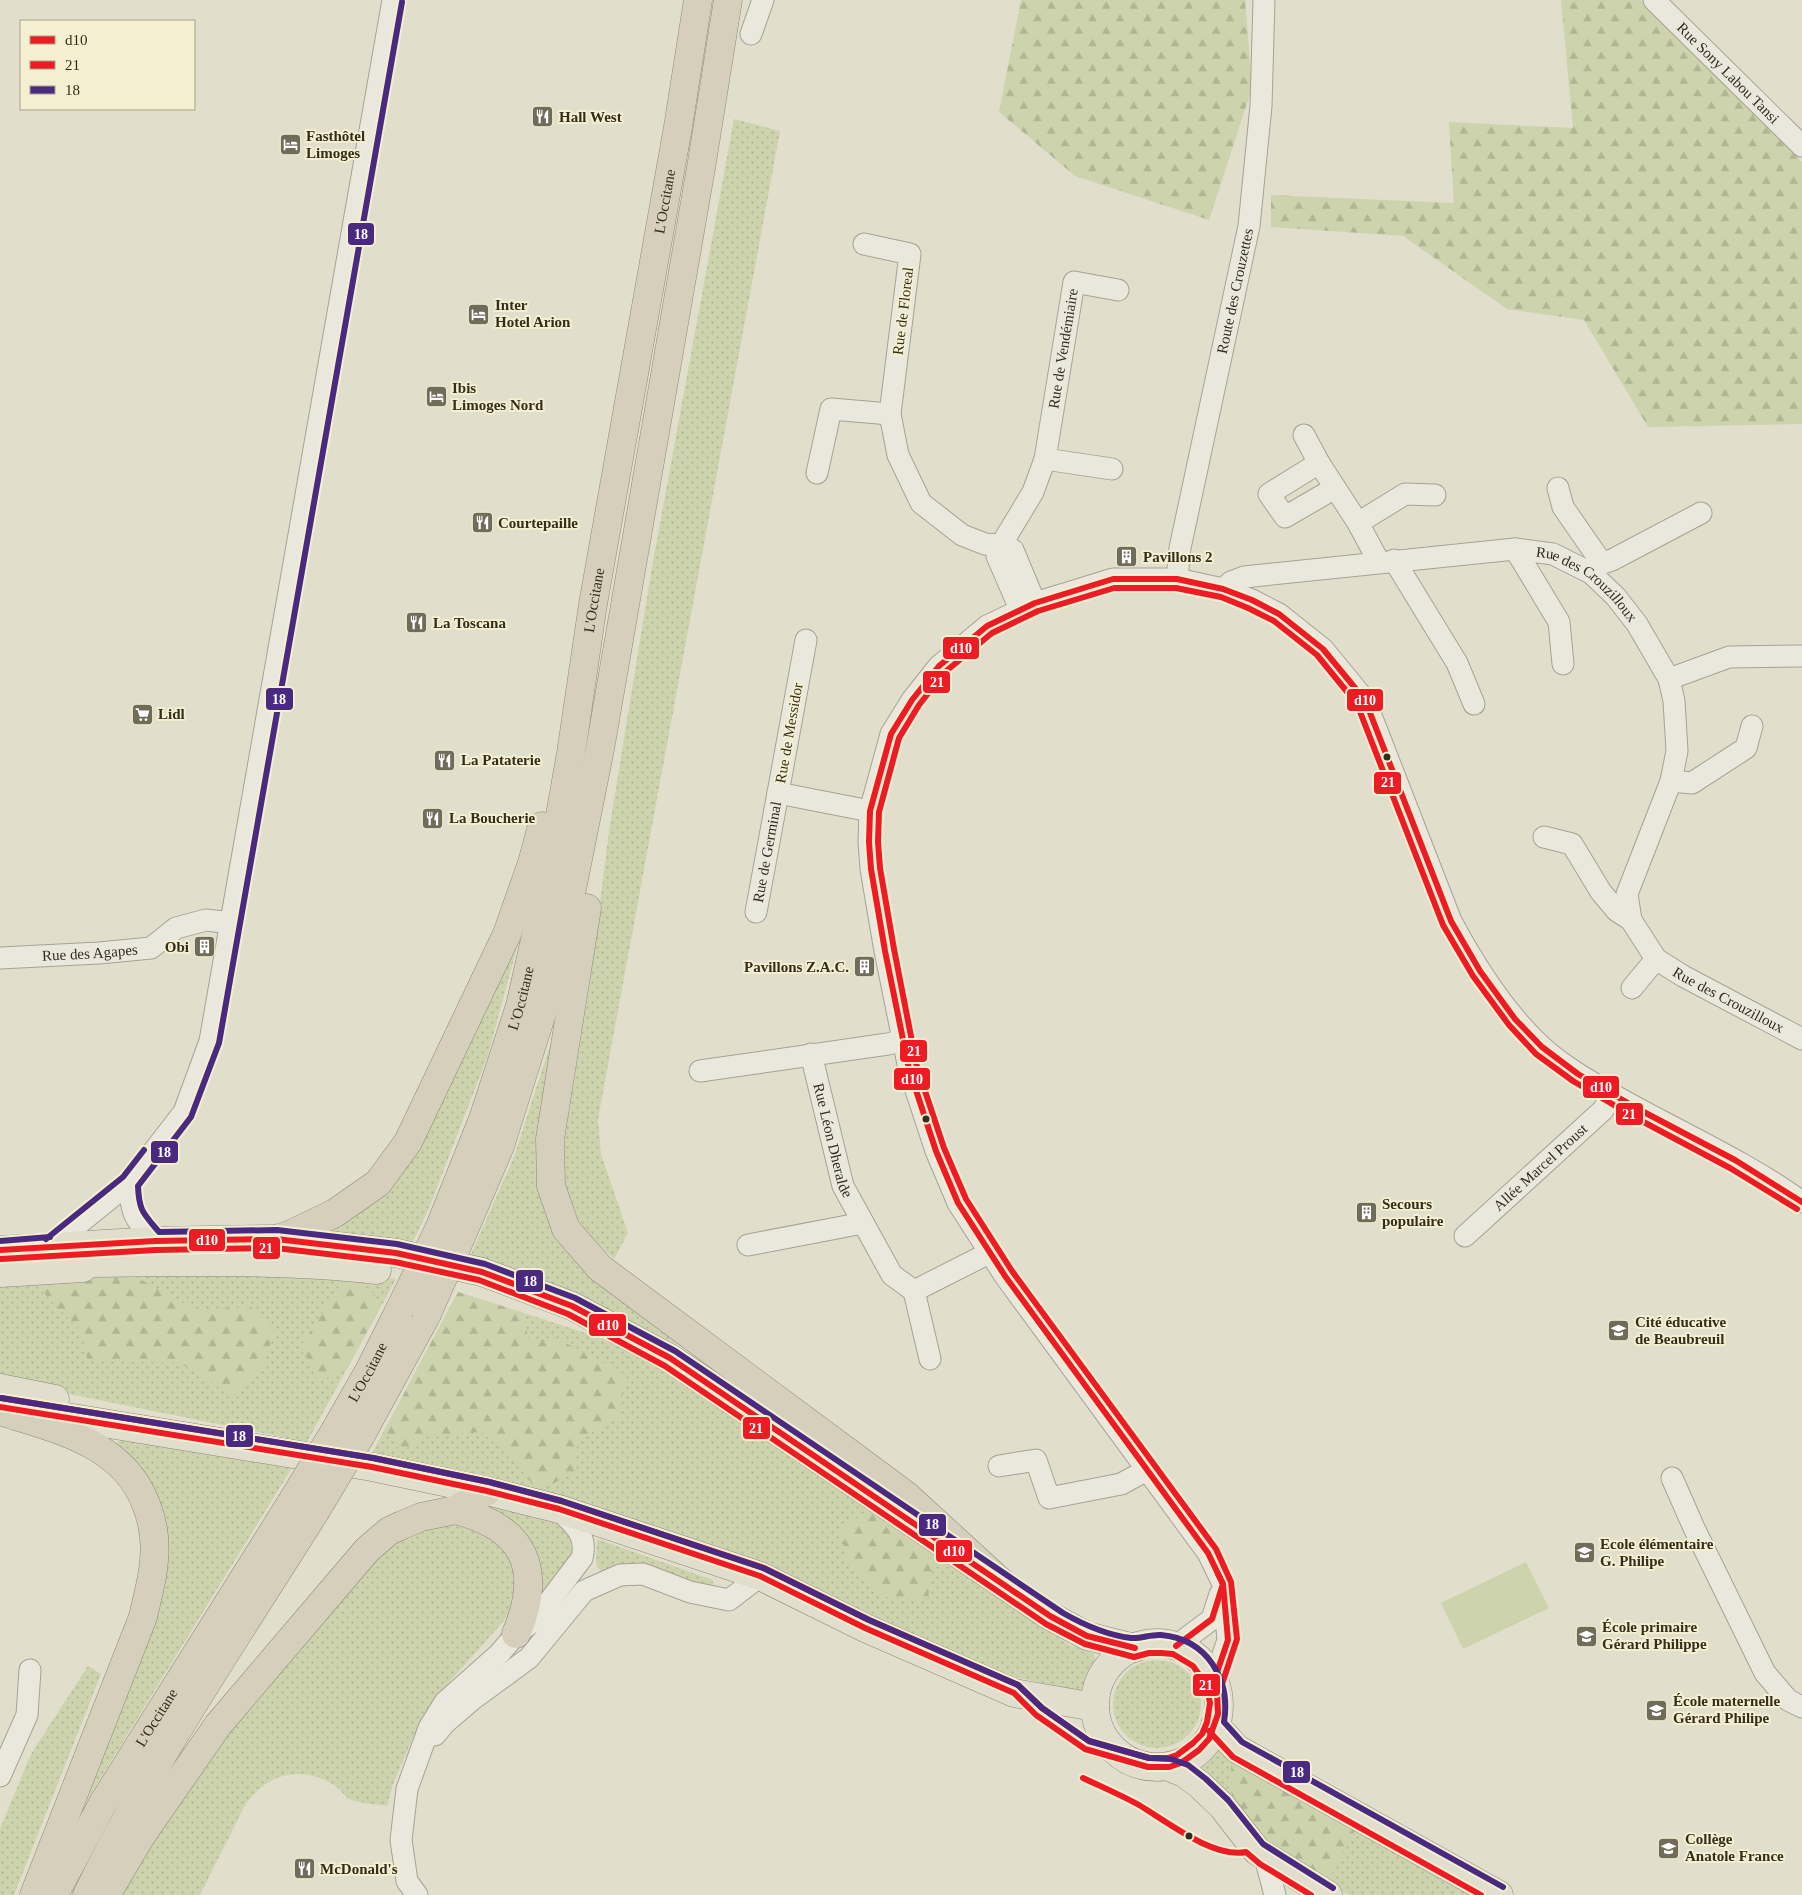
<svg xmlns="http://www.w3.org/2000/svg" width="1802" height="1895" font-family="'Times New Roman',serif">
	<style>
		.grass { fill: url(#grass-dots) }
		.forest { fill: url(#forest-firs) }
		.garden { fill: #ccd3ad }
		.lines { fill: none; stroke-linecap: round; stroke-linejoin: round }
		.minor-casing { stroke: #a6a294; stroke-width: 23 }
		.major-casing { stroke: #8c887b; stroke-width: 29 }
		.highway-casing { stroke: #8c887b; stroke-width: 29 }
		.minor { stroke: #eae8dc; stroke-width: 21 }
		.major { stroke: #e1dece; stroke-width: 28 }
		.highway { stroke: #d5cfbb; stroke-width: 28 }
		.highway-bridge-casing { stroke: #8c887b; stroke-width: 29; stroke-linecap: butt }
		.highway-bridge { stroke: #d5cfbb; stroke-width: 28 }
		.bus-1-casing { stroke: #f3efd0; stroke-width: 10 }
		.bus-2-casing { stroke: #f3efd0; stroke-width: 10 }
		.bus-3-casing { stroke: #f3efd0; stroke-width: 10 }
		.bus-1 { stroke: #ed1c24; stroke-width: 6 }
		.bus-2 { stroke: #ed1c24; stroke-width: 6 }
		.bus-3 { stroke: #4a2a80; stroke-width: 6 }
		.bus-dot { fill: #342c1d; stroke: #f3efd0; stroke-width: 2 }
		.labels { text-anchor: middle; stroke-width: 4; stroke-linejoin: round; paint-order: stroke }
		.street-label { font-size: 15px; fill: #342c1d; stroke: #f3efd0 }
		.poi-label { font-size: 15px; font-weight: bold; fill: #342c1d; stroke: #f3efd0; text-anchor: start }
		.line-badge { stroke: #f3efd0; stroke-width: 2 }
		.badge-label { font-size: 14px; text-anchor: middle; font-weight: bold; fill: #fff }
	</style>
	<defs>
		<pattern id="grass-dots" width="8" height="8" patternUnits="userSpaceOnUse" patternTransform="scale(1.25)"><rect width="8" height="8" fill="#ccd3ad"/><path d="M2 2h.1M6 6h.1" fill="none" stroke="#b0b594" stroke-width="1.8" stroke-linecap="round"/></pattern>
		<pattern id="forest-firs" width="22" height="20" patternUnits="userSpaceOnUse" patternTransform="scale(1.25)"><rect width="22" height="20" fill="#ccd3ad"/><path d="M5 1l3.5 6h-7zM16 11l3.5 6h-7z" fill="#b0b594"/></pattern>
	</defs>
	<rect width="100%" height="100%" fill="#e1dfcb"/>
	<g class="grass">
		<path d="M734 119 780 131 598 1119 601 1154 628 1233 614 1259 582 1229 565 1183V1137L590 983 609 831 651 573Z"/>
		<path d="M524 921 488 1055 429 1208 409 1250 301 1236 367 1206Z"/>
		<path d="M563 1005 555 1226 710 1361 613 1312 468 1261 514 1157Z"/>
		<path d="M220 1269 338 1272 396 1279 307 1442 0 1380V1280Z"/>
		<path d="M458 1292 595 1336 649 1359 905 1529 1041 1627 1070 1645 1094 1654 1096 1662 1084 1692 987 1671 924 1644 370 1457Z"/>
		<path d="M121 1440 292 1468 71 1826 164 1562 112 1445Z"/>
		<path d="M484 1502 561 1525 573 1541 575 1552 540 1605Z"/>
		<path d="M440 1522 489 1529 520 1574 509 1615 445 1687 430 1705 418 1726 393 1784 387 1806C376 1804 363 1804 352 1800 345 1798 341 1789 334 1785 299 1764 265 1774 244 1807L200 1895H116L236 1717 375 1553Z"/>
		<path d="M597 1539 713 1580 712 1589 601 1572 596 1564Z"/>
		<circle cx="1157" cy="1704" r="44"/>
		<path d="M88 1666 101 1674 14 1895H0V1829L31 1754Z"/>
		<path d="M1218 1747 1481 1895H1348L1301 1868 1199 1768Z"/>
	</g>
	<g class="forest">
		<path d="M1021 0H1245L1252 88 1209 220 1075 176 999 112Z"/>
		<path d="M1561 0H1641L1802 162V424L1648 427 1584 320 1507 309 1403 236 1271 227V195L1454 203 1449 122 1573 128Z"/>
		<path d="M129 1273 196 1310 251 1307 274 1333 263 1366 233 1396 180 1363 88 1361 81 1331 30 1279Z"/>
		<path d="M345 1278 371 1290 381 1306 348 1367 319 1382 300 1347Z"/>
		<path d="M458 1292 524 1313 528 1339 556 1338 625 1374 620 1417 577 1441 576 1472 538 1491 510 1456 481 1432 428 1436 401 1451 384 1431Z"/>
		<path d="M872 1507 935 1551 928 1598H888L849 1567 840 1531Z"/>
		<path d="M1241 1762 1357 1826 1327 1883 1262 1842 1232 1802 1231 1764Z"/>
	</g>
	<path class="garden" d="M1526 1562 1549 1608 1463 1649 1441 1603Z"/>
	<g class="lines">
		<defs>
			<g id="minor">
				<path id="s1" d="M1654 0 1802 146"/>
				<path d="M751 34 763 0"/>
				<path id="s2" d="M864 244 910 254 890 414 898 455 921 503 962 535 985 544 1001 545 1033 492 1045 459 1074 282 1118 290"/>
				<path d="M1304 435 1319 463 1358 523 1405 494 1435 495"/>
				<path d="M1045 459 1112 469"/>
				<path d="M1319 463 1269 494 1285 517 1335 488"/>
				<path d="M817 473 831 409 890 414"/>
				<path d="M1558 488 1563 507 1599 559 1597 565"/>
				<path d="M1358 523 1379 562"/>
				<path d="M1515 549 1559 622 1563 664"/>
				<path d="M1394 560 1457 663 1474 704"/>
				<path d="M1591 573 1597 565 1612 560 1701 513"/>
				<path id="s3" d="M1177 579 1180 548 1249 226 1261 106 1264 0"/>
				<path id="s4" d="M1223 589 1231 582 1244 577 1515 549 1553 554 1591 573 1616 597 1637 624 1669 679 1674 701 1677 751 1671 781 1627 894 1631 920"/>
				<path d="M1020 609 997 556 1001 545 1013 550 1035 603"/>
				<path d="M806 640 778 793 870 811"/>
				<path d="M1669 679 1729 657 1802 656"/>
				<path d="M1671 781 1692 783 1746 748 1752 726"/>
				<path id="s5" d="M1544 837 1572 844 1601 892 1617 911 1631 920 1656 959 1683 976 1802 1039"/>
				<path id="s6" d="M756 912 778 793"/>
				<path id="s7" d="M0 958 99 953 151 948 176 928 206 920 232 923"/>
				<path d="M1632 988 1656 959"/>
				<path id="s8" d="M811 1054 843 1186 892 1275 914 1291 989 1253"/>
				<path d="M700 1071 888 1044 903 1040"/>
				<path d="M129 1183C131 1214 134 1218 155 1241"/>
				<path id="s9" d="M1465 1236 1603 1110 1613 1094"/>
				<path d="M748 1245 863 1223"/>
				<path d="M51 1246 129 1183 184 1112 210 1041 393 0"/>
				<path d="M914 1291 930 1359"/>
				<path d="M999 1466 1036 1460 1049 1498 1121 1484 1147 1470"/>
				<path d="M1672 1478 1694 1528 1765 1673 1788 1700 1802 1707"/>
				<path d="M1176 1646 1212 1619 1220 1594"/>
				<path d="M1214 1681 1228 1640 1223 1584 1208 1553 1005 1276 958 1203 936 1151 909 1069 885 951 871 869 869 842 870 811 891 734 912 700 939 666 987 626 1035 603 1113 579H1177L1223 589 1252 600 1279 614 1323 649 1365 700 1451 921C1475 966 1504 1012 1542 1047 1564 1067 1591 1082 1617 1097 1679 1132 1745 1161 1802 1202"/>
				<path d="M435 1735 445 1723 473 1699 529 1658 584 1591 620 1575 643 1574 690 1592 729 1600 760 1576"/>
				<path d="M0 1776 27 1715 30 1670"/>
				<path d="M1265 1857 1275 1895"/>
				<path d="M417 1895 407 1881 401 1840 407 1789 429 1728 445 1702 500 1653 516 1634 535 1620 582 1558C588 1536 574 1524 559 1510"/>
			</g>
			<g id="major">
				<path d="M0 1250 155 1241 276 1239 396 1253 482 1272 572 1306 670 1358 1050 1616 1087 1636 1135 1648"/>
				<path d="M63 1263C168 1263 273 1258 377 1270"/>
				<path d="M0 1273 83 1268"/>
				<path d="M0 1388 55 1399"/>
				<path d="M24 1410 372 1467 487 1491 559 1509 760 1576 865 1628 1014 1693 1083 1705 1095 1709"/>
				<circle cx="1157" cy="1705" r="62"/>
				<path d="M1215 1725 1237 1749 1499 1895"/>
				<path d="M1169 1767 1184 1773 1200 1785 1222 1806 1257 1851 1328 1895"/>
			</g>
			<g id="highway">
				<path d="M587 908 550 1139 551 1186 566 1229 600 1268 907 1496 1003 1584"/>
				<path id="s10" d="M439 1229 483 1119 520 1006 549 878 571 753 593 604 678 127 698 0"/>
				<path d="M461 1237 500 1146 542 1013 560 949 600 749 702 162 728 0"/>
				<path d="M276 1239 289 1235 335 1213 378 1183 408 1142 507 934 532 863 542 826"/>
				<path d="M0 1411C57 1430 122 1442 146 1504 153 1522 156 1541 154 1560 153 1579 147 1598 143 1617L34 1895"/>
				<path id="s11" d="M336 1429 369 1371 399 1311"/>
				<path d="M361 1435 427 1314"/>
				<path d="M455 1510C524 1527 544 1568 516 1634"/>
				<path id="s12" d="M54 1895 103 1803 291 1503"/>
				<path d="M87 1895C151 1762 236 1638 315 1512"/>
				<path d="M106 1895 141 1836 218 1725 367 1550 389 1531 402 1525 421 1517 455 1510 487 1491"/>
			</g>
		</defs>
		<use href="#minor" class="minor-casing"/>
		<use href="#major" class="major-casing"/>
		<use href="#highway" class="highway-casing"/>
		<use href="#minor" class="minor"/>
		<use href="#major" class="major"/>
		<use href="#highway" class="highway"/>
		<defs>
			<g id="highway-bridge">
				<path d="M399 1311 439 1229"/>
				<path d="M427 1314 461 1237"/>
				<path d="M291 1503 336 1429"/>
				<path d="M315 1512 361 1435"/>
			</g>
		</defs>
		<use href="#highway-bridge" class="highway-bridge-casing"/>
		<use href="#highway-bridge" class="highway-bridge"/>
		<defs>
			<g id="bus-1">
				<path d="M0 1250 155 1241 276 1239 396 1253 482 1272 572 1306 670 1358 1050 1616 1087 1636 1135 1648"/>
				<path d="M0 1407 372 1467 487 1491 559 1509 760 1576 865 1628 1014 1693 1036 1715 1085 1749 1148 1767H1169L1181 1763 1199 1750 1209 1739 1218 1714 1217 1692 1214 1681"/>
				<path d="M1176 1646 1212 1619 1223 1584 1218 1574"/>
				<path d="M1214 1681 1228 1640 1223 1584 1208 1553 1005 1276 958 1203 936 1151 909 1069 885 951 871 869 869 842 870 811 891 734 912 700 939 666 987 626 1035 603 1113 579H1177L1223 589 1252 600 1279 614 1323 649 1365 700 1451 921 1480 971 1515 1019 1542 1047 1578 1074 1640 1110 1735 1160 1802 1202"/>
			</g>
			<g id="bus-2">
				<path d="M1 1259 155 1250 276 1248 395 1262 479 1280 568 1314 665 1366 1046 1624 1085 1644 1134 1657 1149 1653H1161L1173 1654 1193 1666 1206 1684 1210 1703 1207 1722 1202 1734 1193 1743 1177 1755 1168 1758H1149L1089 1741 1042 1708 1018 1685 869 1620 764 1568 561 1501 489 1482 373 1458 1 1398"/>
				<path d="M1222 1684 1237 1639 1231 1582 1216 1549 1012 1271 966 1199 944 1148 917 1067 894 949 880 868 878 842 879 812 899 738 919 705 945 672 992 633 1038 611 1114 588H1176L1221 597 1248 608 1274 621 1317 655 1357 704 1443 925 1473 976 1509 1025 1536 1054 1573 1081 1636 1118 1730 1168 1797 1209"/>
				<path d="M1209 1731 1233 1757 1481 1895"/>
				<path d="M1083 1778C1102 1787 1121 1795 1139 1805 1166 1821 1214 1859 1246 1852L1260 1864 1311 1895"/>
			</g>
			<g id="bus-3">
				<path d="M402 2 219 1043 191 1117 138 1186C139 1211 143 1213 159 1232L277 1230 397 1244 485 1264 575 1298 675 1351 1063 1613C1084 1625 1106 1635 1131 1638 1141 1639 1151 1634 1161 1635 1207 1639 1231 1679 1224 1722L1242 1742 1503 1887"/>
				<path d="M46 1239 123 1177 144 1150"/>
				<path d="M0 1241 50 1237"/>
				<path d="M1 1398 373 1458 489 1482 562 1501 763 1568 869 1620 1018 1685 1042 1708 1089 1741 1149 1758 1171 1759 1188 1765 1206 1779 1228 1800 1263 1844 1333 1888"/>
			</g>
		</defs>
		<use href="#bus-1" class="bus-1-casing"/>
		<use href="#bus-2" class="bus-2-casing"/>
		<use href="#bus-3" class="bus-3-casing"/>
		<use href="#bus-1" class="bus-1"/>
		<use href="#bus-2" class="bus-2"/>
		<use href="#bus-3" class="bus-3"/>
	</g>
	<defs>
		<symbol id="restaurant-square" viewBox="-11 -11 22 22"><rect x="-9" y="-9" width="18" height="18" rx="4" fill="#716b5a" stroke="#f3efd0"/><path d="M-5-6h1v4h1v-4h1v4h1v-4h1v5L-1.5 .5V6h-2V.5L-5-1ZM5-6V6H3V1.5H1.5Q1.5-4 5-6Z" fill="#fff"/></symbol>
		<symbol id="hotel-square" viewBox="-11 -11 22 22"><rect x="-9" y="-9" width="18" height="18" rx="4" fill="#716b5a" stroke="#f3efd0"/><path d="M-6-4.5h1.5V1H6V5H4.5V3h-9V5H-6ZM-4 0a1.8 1.8 0 1 1 3.6 0ZM.5 0V-2.5h3Q6-2.5 6 0Z" fill="#fff"/></symbol>
		<symbol id="building-square" viewBox="-11 -11 22 22"><rect x="-9" y="-9" width="18" height="18" rx="4" fill="#716b5a" stroke="#f3efd0"/><path d="M-4-6H4V6H1V3H-1V6H-4ZM-2.5-4.3h1.7v1.8h-1.7ZM.8-4.3h1.7v1.8H.8ZM-2.5-1h1.7V.8h-1.7ZM.8-1h1.7V.8H.8Z" fill="#fff"/></symbol>
		<symbol id="supermarket-square" viewBox="-11 -11 22 22"><rect x="-9" y="-9" width="18" height="18" rx="4" fill="#716b5a" stroke="#f3efd0"/><path d="M-6-5.5h2.5l.6 2H6L4.5 2H-2.5L-4.4-4H-6ZM-1.5 3.2a1.3 1.3 0 1 0 .1 0ZM3 3.2a1.3 1.3 0 1 0 .1 0Z" fill="#fff"/></symbol>
		<symbol id="school-square" viewBox="-11 -11 22 22"><rect x="-9" y="-9" width="18" height="18" rx="4" fill="#716b5a" stroke="#f3efd0"/><path d="M0-5L7-2L0 1L-7-2ZM-4 1L0 2.5L4 1V4Q0 6-4 4Z" fill="#fff"/></symbol>
	</defs>
	<g fill-rule="evenodd">
		<use href="#restaurant-square" x="530" y="104" width="25" height="25"/>
		<use href="#hotel-square" x="278" y="132" width="25" height="25"/>
		<use href="#hotel-square" x="466" y="302" width="25" height="25"/>
		<use href="#hotel-square" x="424" y="384" width="25" height="25"/>
		<use href="#restaurant-square" x="470" y="510" width="25" height="25"/>
		<use href="#building-square" x="1114" y="544" width="25" height="25"/>
		<use href="#restaurant-square" x="404" y="610" width="25" height="25"/>
		<use href="#supermarket-square" x="130" y="702" width="25" height="25"/>
		<use href="#restaurant-square" x="432" y="748" width="25" height="25"/>
		<use href="#restaurant-square" x="420" y="806" width="25" height="25"/>
		<use href="#building-square" x="192" y="934" width="25" height="25"/>
		<use href="#building-square" x="852" y="954" width="25" height="25"/>
		<use href="#building-square" x="1354" y="1200" width="25" height="25"/>
		<use href="#school-square" x="1606" y="1318" width="25" height="25"/>
		<use href="#school-square" x="1572" y="1540" width="25" height="25"/>
		<use href="#school-square" x="1574" y="1624" width="25" height="25"/>
		<use href="#school-square" x="1644" y="1698" width="25" height="25"/>
		<use href="#school-square" x="1656" y="1836" width="25" height="25"/>
		<use href="#restaurant-square" x="292" y="1856" width="25" height="25"/>
	</g>
	<g class="bus-dot">
		<circle cx="1387" cy="757" r="4.5"/>
		<circle cx="926" cy="1119" r="4.5"/>
		<circle cx="1189" cy="1836" r="4.5"/>
	</g>
	<g class="labels">
		<g class="street-label">
			<text dy="5" stroke="none"><textPath href="#s1" startOffset="104">Rue Sony Labou Tansi</textPath></text>
			<text dy="5" stroke="none"><textPath href="#s10" startOffset="1055">L'Occitane</textPath></text>
			<text dy="5" stroke="none"><textPath href="#s3" startOffset="294">Route des Crouzettes</textPath></text>
			<text transform="translate(903 311) rotate(-83)" y="5">Rue de Floreal</text>
			<text dy="5" stroke="none"><textPath href="#s2" startOffset="605">Rue de Vendémiaire</textPath></text>
			<text dy="5" stroke="none"><textPath href="#s4" startOffset="380">Rue des Crouzilloux</textPath></text>
			<text dy="5" stroke="none"><textPath href="#s10" startOffset="650">L'Occitane</textPath></text>
			<text transform="translate(789 733) rotate(-80)" y="5">Rue de Messidor</text>
			<text dy="5" stroke="none"><textPath href="#s6" startOffset="61">Rue de Germinal</textPath></text>
			<text dy="5" stroke="none"><textPath href="#s7" startOffset="90">Rue des Agapes</textPath></text>
			<text dy="5" stroke="none"><textPath href="#s10" startOffset="245">L'Occitane</textPath></text>
			<text dy="5" stroke="none"><textPath href="#s5" startOffset="256">Rue des Crouzilloux</textPath></text>
			<text dy="5" stroke="none"><textPath href="#s8" startOffset="89">Rue Léon Dheralde</textPath></text>
			<text dy="5" stroke="none"><textPath href="#s9" startOffset="102">Allée Marcel Proust</textPath></text>
			<text dy="5" stroke="none"><textPath href="#s11" startOffset="65">L'Occitane</textPath></text>
			<text dy="5" stroke="none"><textPath href="#s12" startOffset="205">L'Occitane</textPath></text>
		</g>
		<g class="poi-label">
			<text x="559" y="122">Hall West</text>
			<text x="306" y="141">Fasthôtel<tspan x="306" dy="17">Limoges</tspan></text>
			<text x="495" y="310">Inter<tspan x="495" dy="17">Hotel Arion</tspan></text>
			<text x="452" y="393">Ibis<tspan x="452" dy="17">Limoges Nord</tspan></text>
			<text x="498" y="528">Courtepaille</text>
			<text x="1143" y="562">Pavillons 2</text>
			<text x="433" y="628">La Toscana</text>
			<text x="158" y="719">Lidl</text>
			<text x="461" y="765">La Pataterie</text>
			<text x="449" y="823">La Boucherie</text>
			<text x="189" y="952" text-anchor="end">Obi</text>
			<text x="849" y="972" text-anchor="end">Pavillons Z.A.C.</text>
			<text x="1382" y="1209">Secours<tspan x="1382" dy="17">populaire</tspan></text>
			<text x="1635" y="1327">Cité éducative<tspan x="1635" dy="17">de Beaubreuil</tspan></text>
			<text x="1600" y="1549">Ecole élémentaire<tspan x="1600" dy="17">G. Philipe</tspan></text>
			<text x="1602" y="1632">École primaire<tspan x="1602" dy="17">Gérard Philippe</tspan></text>
			<text x="1673" y="1706">École maternelle<tspan x="1673" dy="17">Gérard Philipe</tspan></text>
			<text x="1685" y="1844">Collège<tspan x="1685" dy="17">Anatole France</tspan></text>
			<text x="320" y="1874">McDonald's</text>
		</g>
	</g>
	<g class="line-badge">
		<rect x="347" y="222" width="28" height="24" rx="5" fill="#4a2a80"/>
		<rect x="942" y="636" width="38" height="24" rx="5" fill="#ed1c24"/>
		<rect x="922" y="670" width="29" height="24" rx="5" fill="#ed1c24"/>
		<rect x="265" y="687" width="29" height="24" rx="5" fill="#4a2a80"/>
		<rect x="1346" y="688" width="38" height="24" rx="5" fill="#ed1c24"/>
		<rect x="1373" y="771" width="29" height="24" rx="5" fill="#ed1c24"/>
		<rect x="899" y="1039" width="29" height="24" rx="5" fill="#ed1c24"/>
		<rect x="893" y="1067" width="38" height="24" rx="5" fill="#ed1c24"/>
		<rect x="1582" y="1075" width="38" height="24" rx="5" fill="#ed1c24"/>
		<rect x="1615" y="1102" width="29" height="24" rx="5" fill="#ed1c24"/>
		<rect x="150" y="1140" width="29" height="24" rx="5" fill="#4a2a80"/>
		<rect x="188" y="1228" width="38" height="24" rx="5" fill="#ed1c24"/>
		<rect x="252" y="1236" width="29" height="24" rx="5" fill="#ed1c24"/>
		<rect x="515" y="1269" width="29" height="24" rx="5" fill="#4a2a80"/>
		<rect x="588" y="1313" width="39" height="24" rx="5" fill="#ed1c24"/>
		<rect x="742" y="1416" width="29" height="24" rx="5" fill="#ed1c24"/>
		<rect x="225" y="1424" width="29" height="24" rx="5" fill="#4a2a80"/>
		<rect x="918" y="1513" width="29" height="24" rx="5" fill="#4a2a80"/>
		<rect x="935" y="1539" width="38" height="24" rx="5" fill="#ed1c24"/>
		<rect x="1192" y="1673" width="29" height="24" rx="5" fill="#ed1c24"/>
		<rect x="1282" y="1760" width="29" height="24" rx="5" fill="#4a2a80"/>
	</g>
	<g class="badge-label">
		<text x="361" y="239">18</text>
		<text x="961" y="653">d10</text>
		<text x="937" y="687">21</text>
		<text x="279" y="704">18</text>
		<text x="1365" y="705">d10</text>
		<text x="1388" y="787">21</text>
		<text x="914" y="1056">21</text>
		<text x="912" y="1084">d10</text>
		<text x="1601" y="1092">d10</text>
		<text x="1629" y="1119">21</text>
		<text x="164" y="1157">18</text>
		<text x="207" y="1245">d10</text>
		<text x="266" y="1253">21</text>
		<text x="530" y="1286">18</text>
		<text x="608" y="1330">d10</text>
		<text x="756" y="1433">21</text>
		<text x="239" y="1441">18</text>
		<text x="932" y="1529">18</text>
		<text x="954" y="1556">d10</text>
		<text x="1206" y="1690">21</text>
		<text x="1297" y="1777">18</text>
	</g>
	<rect x="20" y="20" width="175" height="90" fill="#f3efd0" stroke="#a7a188"/>
	<rect x="30" y="36" width="25" height="8" fill="#ed1c24" stroke="#a7a188"/>
	<text x="65" y="45" font-size="15" fill="#342c1d">d10</text>
	<rect x="30" y="61" width="25" height="8" fill="#ed1c24" stroke="#a7a188"/>
	<text x="65" y="70" font-size="15" fill="#342c1d">21</text>
	<rect x="30" y="86" width="25" height="8" fill="#4a2a80" stroke="#a7a188"/>
	<text x="65" y="95" font-size="15" fill="#342c1d">18</text>
</svg>
